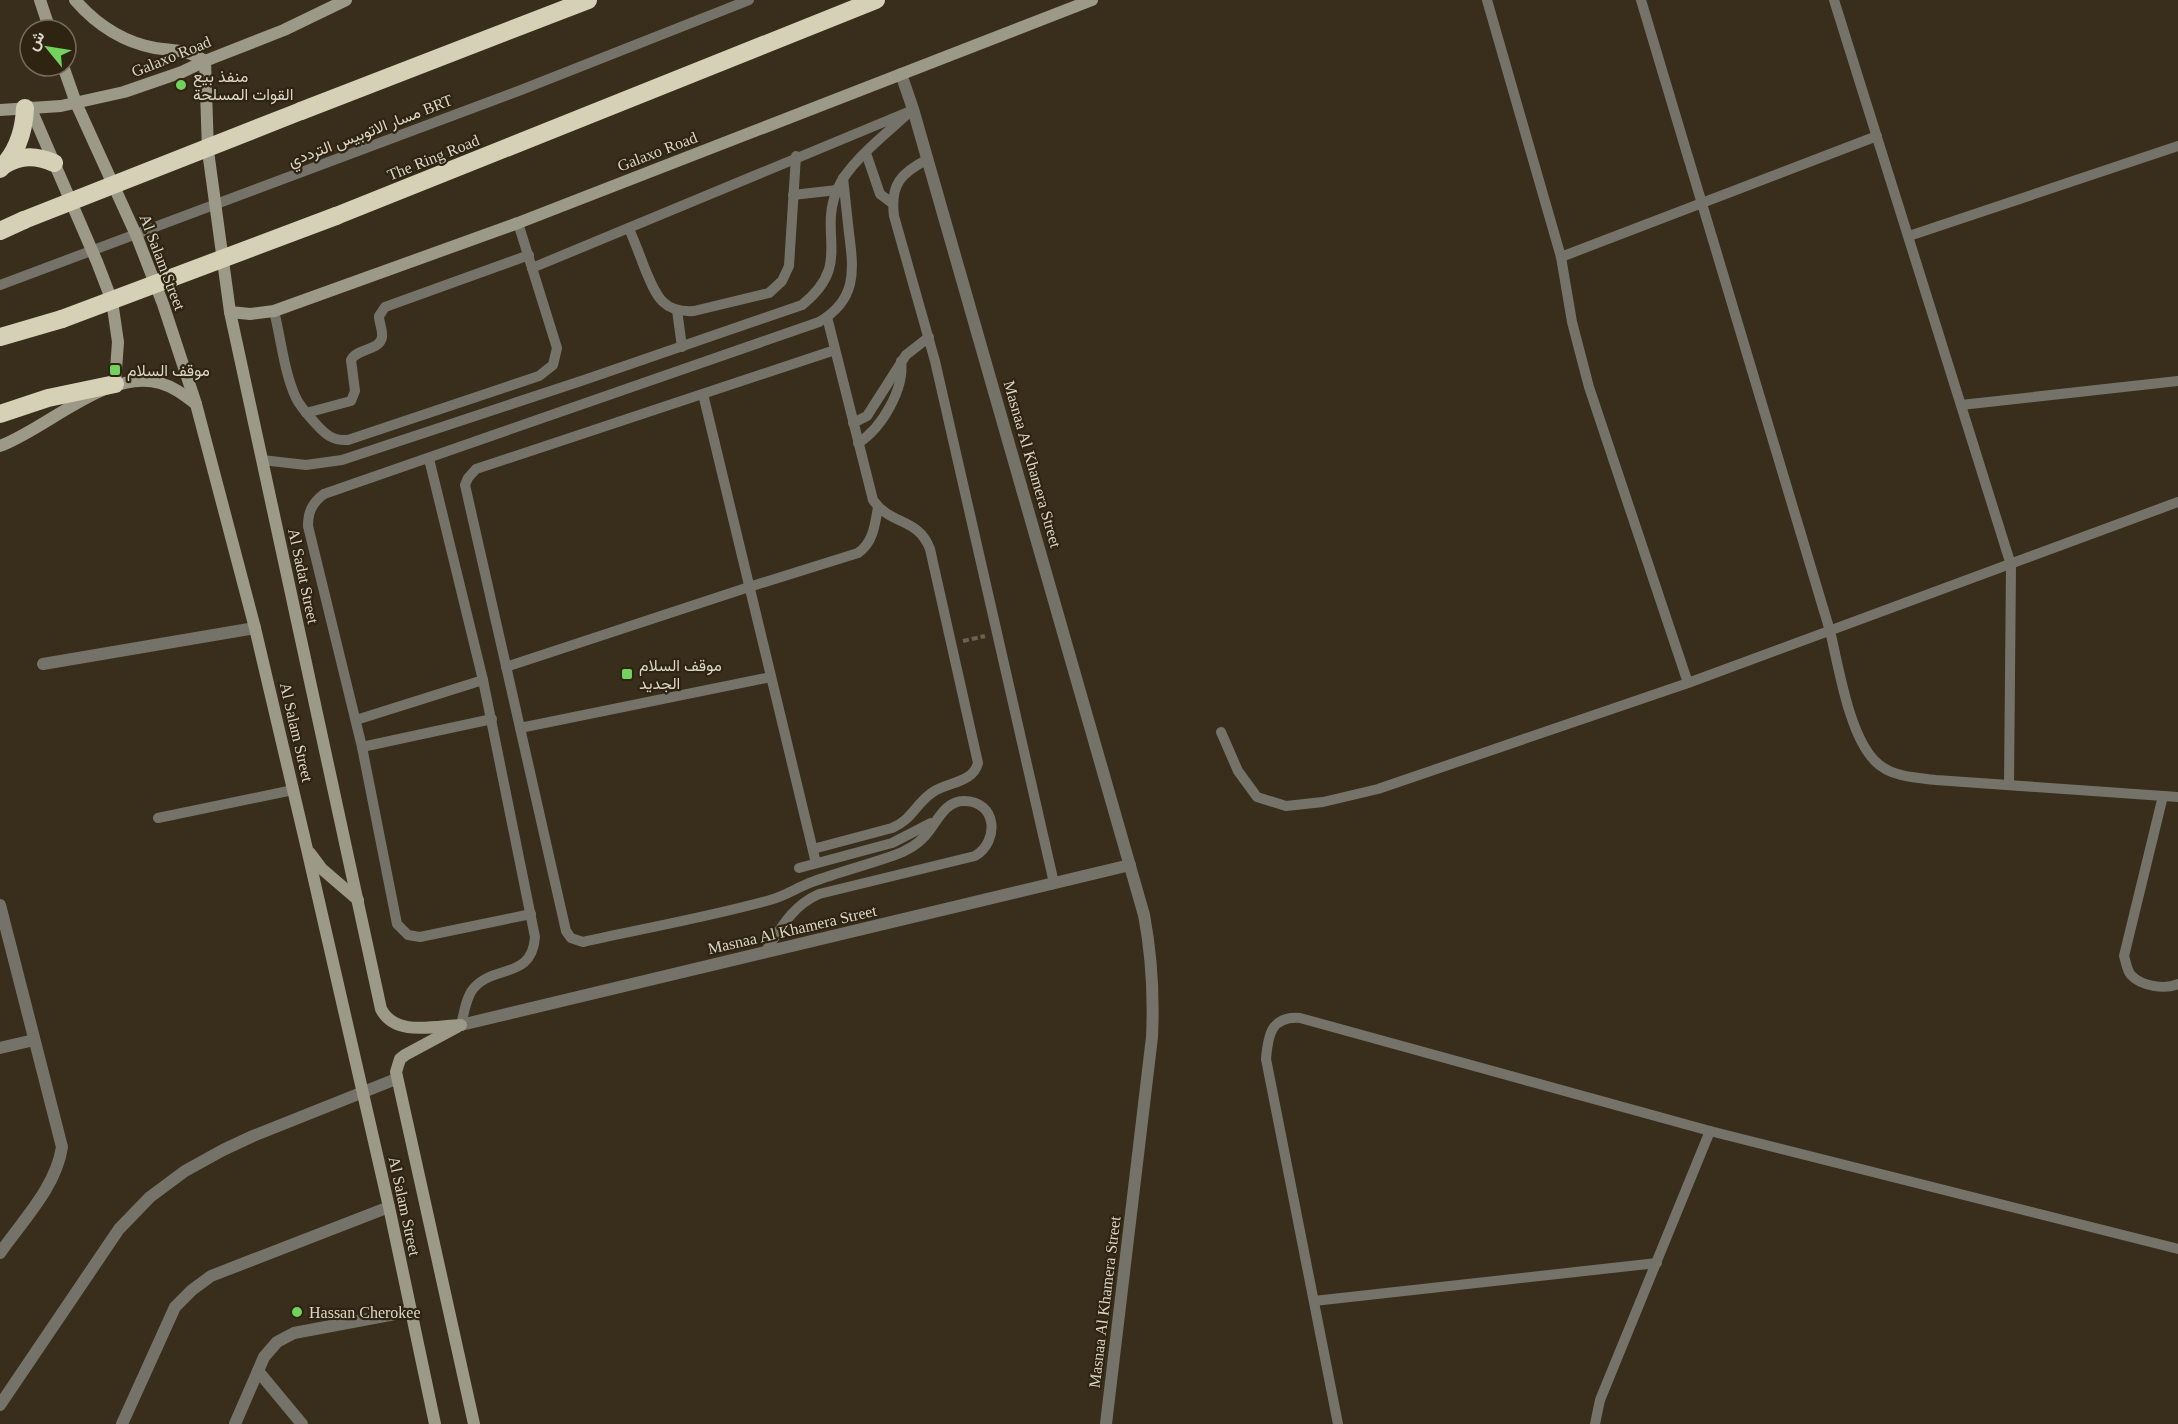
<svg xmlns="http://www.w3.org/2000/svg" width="2178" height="1424" font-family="'Times New Roman',Vazirmatn,serif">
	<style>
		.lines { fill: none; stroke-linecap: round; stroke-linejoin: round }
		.path { stroke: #6c6251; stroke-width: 4; stroke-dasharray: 6 3; stroke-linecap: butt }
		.lane { stroke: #757369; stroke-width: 10 }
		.street { stroke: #757369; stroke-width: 12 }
		.secondary { stroke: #9c9988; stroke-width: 12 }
		.highway { stroke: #d5d0b6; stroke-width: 18 }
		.highway-bridge { stroke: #d5d0b6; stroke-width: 18 }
		.poi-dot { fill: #72d25e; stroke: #2f2411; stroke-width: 2 }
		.labels { text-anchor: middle; stroke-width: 4.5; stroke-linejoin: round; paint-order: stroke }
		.street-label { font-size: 16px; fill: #dcd6ca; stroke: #2f2411 }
		.poi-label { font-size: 16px; fill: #dcd6ca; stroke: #2f2411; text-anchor: start }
	</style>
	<rect width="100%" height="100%" fill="#392e1b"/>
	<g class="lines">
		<path class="path" d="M963 641 985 636"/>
		<g class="lane">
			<path d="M1487 0 1561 257 1572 322 1589 387 1688 683"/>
			<path d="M1641 0 1830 631C1839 668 1849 735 1875 761 1890 777 1917 778 1936 780L2178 797"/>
			<path d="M1834 0 2011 565 2009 785"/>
			<path d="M866 153 880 194 892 203"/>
			<path d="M928 159C901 173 890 184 894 216L935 361 1054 883"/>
			<path d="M793 195 837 190"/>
			<path d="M629 229C635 242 640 256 645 269 656 295 662 313 694 311L769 293 782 281 789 266 796 156"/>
			<path d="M1909 236 2178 146"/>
			<path d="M1561 257 1877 136"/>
			<path d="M532 268 908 112"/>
			<path d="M0 285 521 90 749 0"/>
			<path d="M677 310 682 347"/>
			<path d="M274 311C281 339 284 372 296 398 301 408 309 416 316 424 326 435 333 441 348 440L539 376 553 365 557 348 518 223"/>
			<path d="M703 394 816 863"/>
			<path d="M1961 405 2178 381"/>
			<path d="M306 413 351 401 355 391 351 360C357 348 380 351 382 337 383 330 379 323 379 316L385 307 529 255"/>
			<path d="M853 423 867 416 906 355 929 337"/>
			<path d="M858 443C881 429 905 389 901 361"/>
			<path d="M429 459 483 680 535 937C532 980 493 964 473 989 466 998 464 1013 461 1025"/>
			<path d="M262 460 306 465 342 460 584 380 802 305C853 264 818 236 837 190 848 162 891 130 913 109"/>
			<path d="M506 667 749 587 858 553C873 543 875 525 878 507"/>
			<path d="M356 720 483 680"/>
			<path d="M520 728 771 677"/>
			<path d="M1221 732 1238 771 1257 797 1286 806 1323 802 1378 789 1688 683 2178 502"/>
			<path d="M362 747 492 719"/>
			<path d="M2163 796 2124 956C2126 962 2127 971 2131 975 2141 986 2165 990 2178 984"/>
			<path d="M158 818 293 790"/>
			<path d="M813 849 892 828C912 820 916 803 933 792 948 782 973 783 978 763L930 549C918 517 891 526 873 500L827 317"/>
			<path d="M799 868 892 843 931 823"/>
			<path d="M531 914 420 937 408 935 397 924 362 747 308 526C308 512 312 503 324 494L819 322C857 300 854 271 849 233 847 215 845 196 843 178"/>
			<path d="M765 952C781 928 792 906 819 894L975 856C1000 841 997 801 964 801 944 801 937 823 925 836 917 845 906 851 895 855 867 865 839 872 812 882 798 887 785 896 770 900 709 917 645 928 583 942L571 938 566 931 465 485 468 478 476 469 835 350"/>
			<path d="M1314 1301 1657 1263"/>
			<path d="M1338 1424 1266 1059C1268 1035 1271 1016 1300 1018L1710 1131 2178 1249"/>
			<path d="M1595 1424 1600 1400 1710 1131"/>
		</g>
		<g class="street">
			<path d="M901 74 913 109 1144 915C1152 957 1154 994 1152 1037L1106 1424"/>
			<path d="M43 664 255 628"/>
			<path d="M0 905 62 1147C56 1187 23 1220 0 1253"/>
			<path d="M461 1025 1130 865"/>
			<path d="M0 1048 34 1040"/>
			<path d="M258 1371 302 1424"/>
			<path d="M0 1405 119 1229 150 1197 185 1171 223 1150 253 1136 396 1079"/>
			<path d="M122 1424 175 1307 192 1290 211 1276 389 1207"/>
			<path d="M235 1424 264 1357 277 1342 294 1333 411 1311"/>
		</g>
		<g class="secondary">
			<path d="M40 0 50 30"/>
			<path d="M75 0C96 24 123 42 155 48 175 51 186 49 205 61L208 151 230 312 381 1009C395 1037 435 1026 461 1025"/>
			<path d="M63 66 76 103 137 237 163 304 196 404 255 628 307 849 389 1207 435 1424"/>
			<path d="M30 107 97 262 112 301 118 342 115 384"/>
			<path d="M0 110 61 106 124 92 182 72 205 61 284 30 346 0"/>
			<path d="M230 312 250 314 274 311 518 223 1092 0"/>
			<path d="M0 446C48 428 108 368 160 383 174 387 184 395 196 404"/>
			<path d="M310 853 322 869 358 900"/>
			<path d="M457 1027 405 1055 400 1059 396 1072 474 1424"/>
		</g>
		<g class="highway">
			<path d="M301 111 588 0"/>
			<path d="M4 165C21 155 36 155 54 163"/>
			<path d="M0 169C17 153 24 131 25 108"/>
			<path d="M336 216 876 0"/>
			<path d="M0 231 24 220"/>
			<path d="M0 337 62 319"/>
			<path d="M0 414 48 398 115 384"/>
		</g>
		<g class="highway-bridge">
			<path d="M24 220 301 111"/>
			<path d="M62 319 336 216"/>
		</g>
	</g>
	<g class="poi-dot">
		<circle cx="181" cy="85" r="6"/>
		<rect x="109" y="364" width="12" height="12" rx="3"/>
		<rect x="621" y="668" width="12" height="12" rx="3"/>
		<circle cx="297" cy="1312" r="6"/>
	</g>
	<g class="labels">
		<g class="street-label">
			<text transform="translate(171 56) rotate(-22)" y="6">Galaxo Road</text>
			<text transform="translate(370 130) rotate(-21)" y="6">مسار الاتوبيس الترددي BRT</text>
			<text transform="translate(657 151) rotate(-21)" y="6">Galaxo Road</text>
			<text transform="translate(433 157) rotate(-22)" y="6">The Ring Road</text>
			<text transform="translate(163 262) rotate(69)" y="6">Al Salam Street</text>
			<text transform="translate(1033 464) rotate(74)" y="6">Masnaa Al Khamera Street</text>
			<text transform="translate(304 576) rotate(78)" y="6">Al Sadat Street</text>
			<text transform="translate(297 732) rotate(77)" y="6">Al Salam Street</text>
			<text transform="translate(792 929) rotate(-13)" y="6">Masnaa Al Khamera Street</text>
			<text transform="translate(405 1206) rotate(78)" y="6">Al Salam Street</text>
			<text transform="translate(1104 1302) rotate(-83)" y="6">Masnaa Al Khamera Street</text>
		</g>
		<g class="poi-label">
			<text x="193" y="82">منفذ بيع<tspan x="193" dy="18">القوات المسلحة</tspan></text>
			<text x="127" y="376">موقف السلام</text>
			<text x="639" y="671">موقف السلام<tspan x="639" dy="18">الجديد</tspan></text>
			<text x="309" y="1318">Hassan Cherokee</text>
		</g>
	</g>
	<g transform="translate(48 48) rotate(300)"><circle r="28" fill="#2f2411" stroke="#746b5b" stroke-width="1.5"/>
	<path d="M0-4.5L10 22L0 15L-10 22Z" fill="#72d25e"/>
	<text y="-9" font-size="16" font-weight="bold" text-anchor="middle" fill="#dcd6ca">ش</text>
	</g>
</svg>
